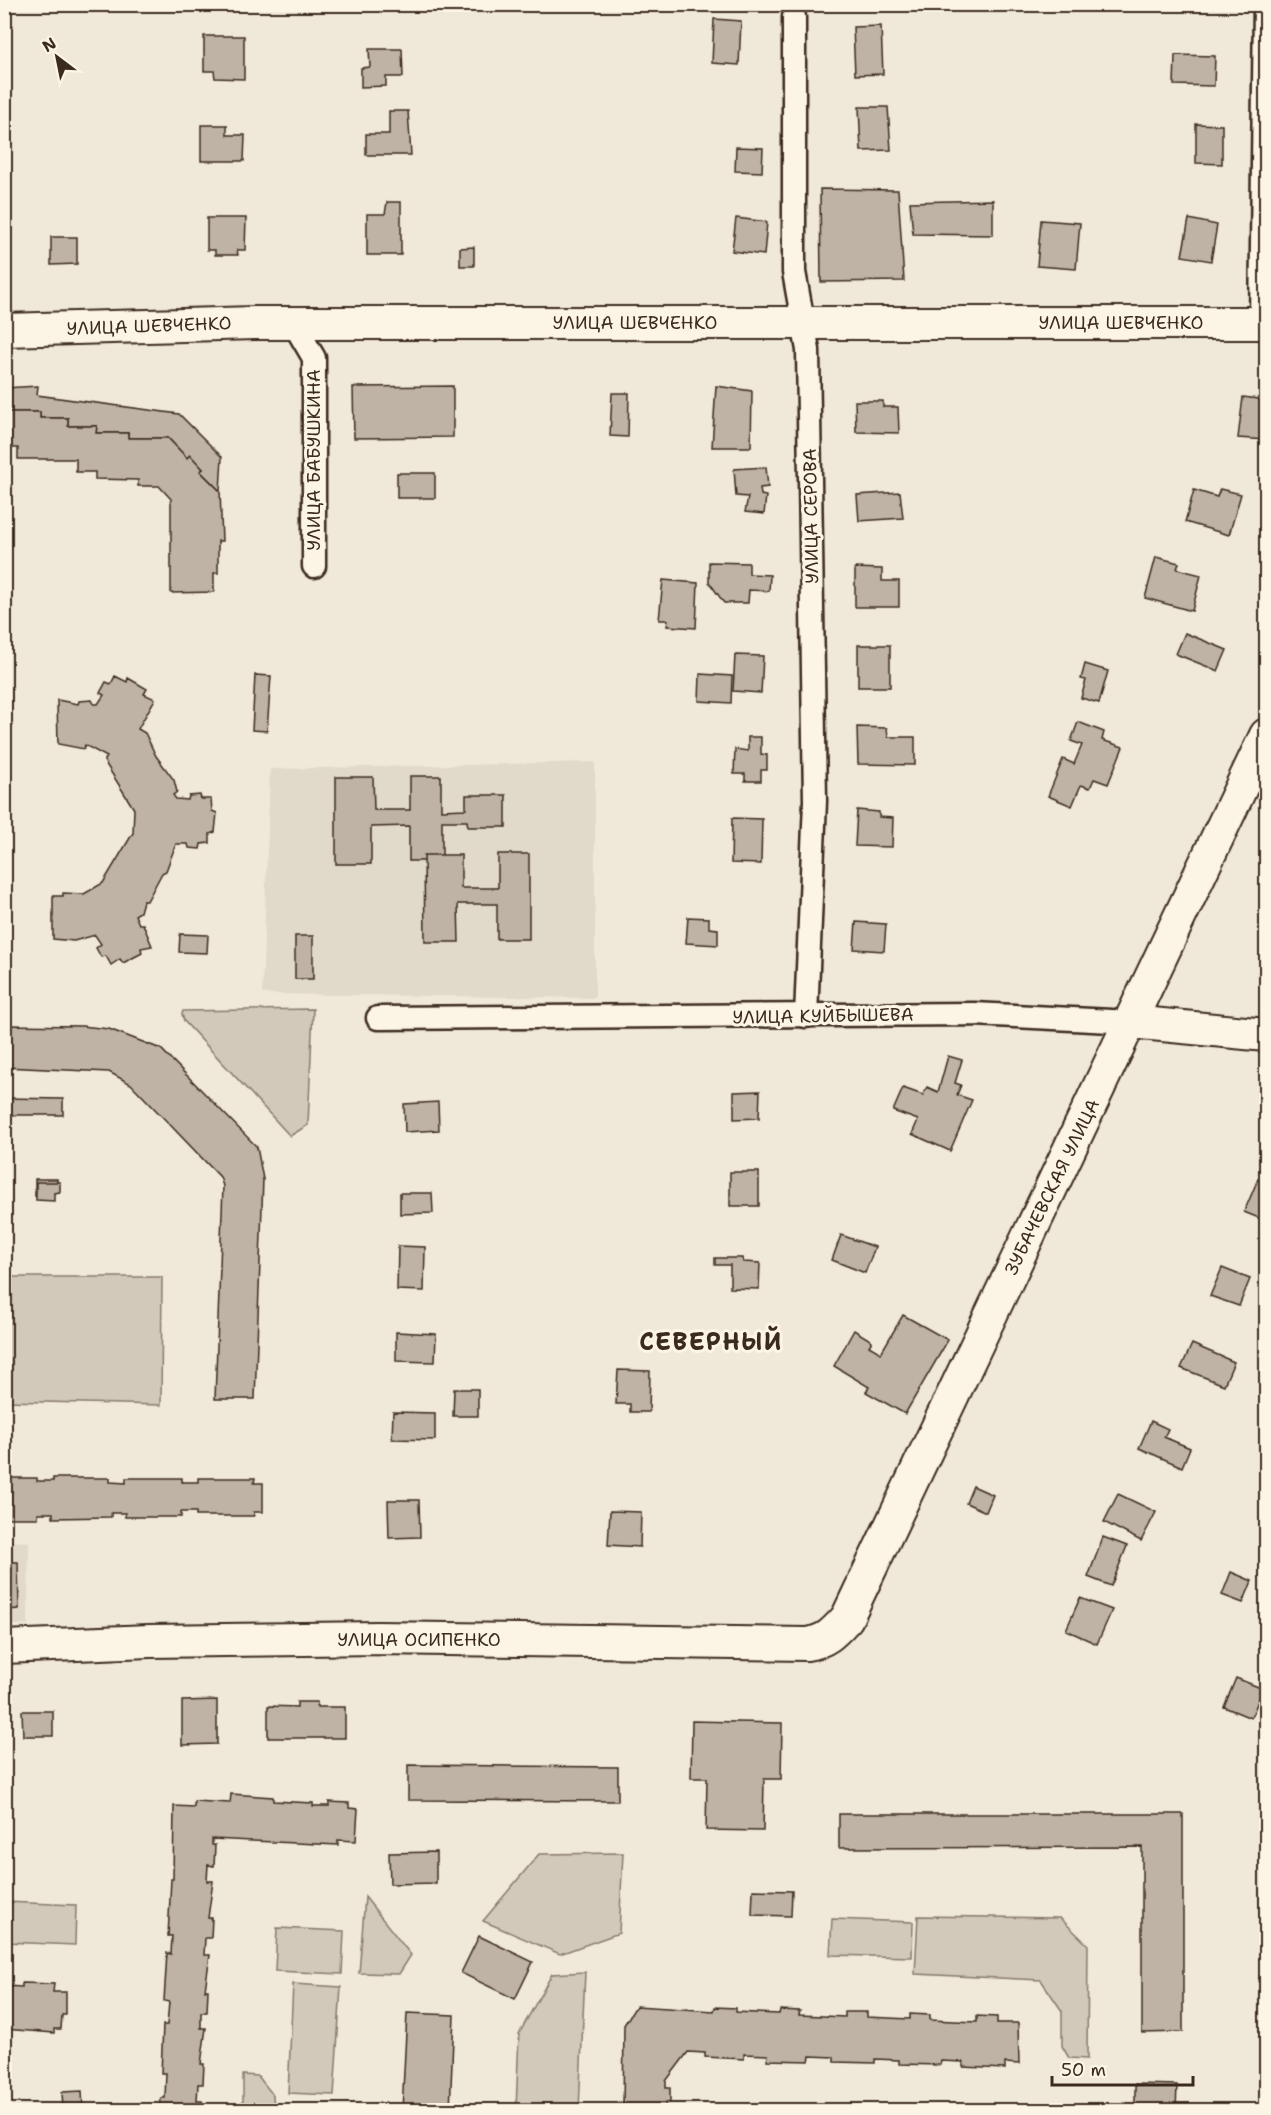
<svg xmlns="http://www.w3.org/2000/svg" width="1271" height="2115" font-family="'Shantell Sans',sans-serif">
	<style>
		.built { fill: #e1d9c9 }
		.green { fill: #d2c9ba; stroke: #867a6c; stroke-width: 1.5 }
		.building { fill: #beb3a4; stroke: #3b2a1e; stroke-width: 1.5 }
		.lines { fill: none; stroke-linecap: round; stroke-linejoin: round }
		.street-casing { stroke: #3b2a1e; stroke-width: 27 }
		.secondary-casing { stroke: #3b2a1e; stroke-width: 36 }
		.street { stroke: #fcf5e5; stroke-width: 22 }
		.secondary { stroke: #fcf5e5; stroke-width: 32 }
		.labels { text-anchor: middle; stroke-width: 6; stroke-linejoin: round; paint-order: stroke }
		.street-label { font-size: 18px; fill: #3b2a1e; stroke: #fcf5e5 }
		.district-label { font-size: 24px; font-weight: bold; letter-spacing: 1.5px; fill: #3b2a1e; stroke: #fcf5e5 }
	</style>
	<rect width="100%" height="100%" fill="#f0e9d9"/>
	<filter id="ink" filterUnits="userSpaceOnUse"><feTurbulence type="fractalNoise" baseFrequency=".0167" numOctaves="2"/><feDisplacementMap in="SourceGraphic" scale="12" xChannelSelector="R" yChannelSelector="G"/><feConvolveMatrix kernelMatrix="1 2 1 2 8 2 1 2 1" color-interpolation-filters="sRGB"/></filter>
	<g filter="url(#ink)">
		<g class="built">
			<path d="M595 762V998L262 994 270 769Z"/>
			<path d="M5 1541 29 1542 28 1625H5Z"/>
		</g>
		<g class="green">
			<path d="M313 1009 308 1125 290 1136 184 1021 182 1014 183 1011Z"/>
			<path d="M5 1277H162L161 1405 5 1401Z"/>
			<path d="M623 1853 619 1933 560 1954 483 1921 539 1854Z"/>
			<path d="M365 1897 411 1955 399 1974 359 1973Z"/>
			<path d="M5 1902 76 1905 75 1945 5 1942Z"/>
			<path d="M918 1916 1060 1918 1088 1945 1087 2059 1069 2058 1062 2046V2011L1041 1980 915 1974Z"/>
			<path d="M832 1919 913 1922 912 1957 830 1955Z"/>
			<path d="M277 1928 344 1931 342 1974 275 1971Z"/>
			<path d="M585 1972 579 2110H516L519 2034 552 1974Z"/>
			<path d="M293 1984 341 1987 334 2095 288 2093Z"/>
			<path d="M243 2075 258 2076 273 2095 274 2110H243Z"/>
		</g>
		<g class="building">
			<path d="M714 19 741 21 739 65 712 63Z"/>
			<path d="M881 26 883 74 855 75 853 27Z"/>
			<path d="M204 36H244V79L215 78 214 71H204Z"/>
			<path d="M369 49H402L403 77H386V86L361 87V68L370 67Z"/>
			<path d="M1175 55 1215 56 1214 86 1174 85Z"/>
			<path d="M859 107H888L891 150 861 151Z"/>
			<path d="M389 111H408L411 155H366V134H389Z"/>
			<path d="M1196 124 1222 125V164L1196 163Z"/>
			<path d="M201 125H227V135H245L244 161H201Z"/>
			<path d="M736 147 763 148 762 172 735 171Z"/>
			<path d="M820 189 898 190 904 281 821 282Z"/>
			<path d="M993 200V235L913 234 910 202Z"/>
			<path d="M387 202H401V255H367V214H385Z"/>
			<path d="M207 218H246L245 250H237L238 255H215V250H207Z"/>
			<path d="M736 218 767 222 764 255 732 251Z"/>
			<path d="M1189 219 1217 225 1211 261 1182 256Z"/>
			<path d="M1041 220 1080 223 1076 269 1037 266Z"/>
			<path d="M51 237H77V264L51 265Z"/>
			<path d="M474 247V266H460V248Z"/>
			<path d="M38 386 37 395 179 414 222 457 220 491 200 471 203 469 190 455 187 458 168 438H128V433H96L97 426H68V418H40V412H9V405H4V388Z"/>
			<path d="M453 386V437L354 438 353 387Z"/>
			<path d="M716 386 752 391 751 447H712Z"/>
			<path d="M612 393H629L628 437 610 436Z"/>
			<path d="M1243 397 1266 400V440L1238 438Z"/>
			<path d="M855 401H883V407H898L899 433 856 432Z"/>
			<path d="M4 405H9V412H40V418H68V426H97L96 433H128V438H168L187 458 190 455 203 469 200 471 220 491 222 541H218V573H214V592L171 593V499L159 486H138V480L95 479V472H76V459H18V448H4Z"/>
			<path d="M766 467 768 487 760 488 761 495 766 496 764 514 745 512 748 497 736 496 734 469Z"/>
			<rect x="397" y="473" width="38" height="25"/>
			<path d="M1220 489 1241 494 1229 535 1185 522 1194 490 1217 497Z"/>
			<path d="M900 492 903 518 859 521 857 495Z"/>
			<path d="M1156 557 1179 563 1177 569 1201 575 1192 611 1145 598Z"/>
			<path d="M709 562 749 563V574L770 575 769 591 749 590 748 603H724L709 582Z"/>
			<path d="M855 568 882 569V581H899V607H855Z"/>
			<path d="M663 580 698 583 696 628 667 626 668 620H659Z"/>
			<path d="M1185 633 1227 650 1218 671 1176 654Z"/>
			<rect x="858" y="645" width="32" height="42"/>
			<path d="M735 655 763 656 761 693 733 691Z"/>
			<path d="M1085 664 1108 671 1099 703 1081 698 1086 680 1081 679Z"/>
			<path d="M700 674 732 676 731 703 699 701Z"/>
			<path d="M255 675 271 676 267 731 252 730Z"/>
			<path d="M115 676 127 682 128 678 147 689 144 694 155 699 138 729 145 733 156 756 174 780 177 792 173 795 176 799 188 800 189 796 200 795 201 799H211L212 811 217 813 215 832 210 834V843L201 844 200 849 189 848 188 844H176L166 871 162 873 147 901H143L140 912 135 915 139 924H143L152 946 141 948 142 953 123 963 120 959 111 965 106 956 101 957 96 948 101 944 95 935 74 941 53 939V896H63V893L84 894 103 883 133 833 134 809 104 761 107 757 85 745 84 749 58 744 57 700 78 704 79 701 92 700 94 704H98L104 695 100 693 106 682 111 684Z"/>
			<path d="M1078 722 1104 732 1102 740 1123 747 1108 784 1094 779 1090 788 1081 785 1072 806 1048 796 1063 759 1074 764 1082 745 1071 741Z"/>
			<path d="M857 727 887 728 888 737H915V765L858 764Z"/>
			<path d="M748 737H761V754L767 755V770H761V781H745V774H734L735 749 748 751Z"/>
			<path d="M410 776H441V810L466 809V795H506V827H468L467 821H442V861H409V826L371 827V864H336V777H373L374 810H410Z"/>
			<path d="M857 810 879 812V817L893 818 892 847 855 846Z"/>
			<path d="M732 818 762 819 761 864 731 863Z"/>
			<path d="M498 854H529V939H497V904H458L459 942H425L424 855H461V888H498Z"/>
			<path d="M688 917 709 918V928L718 929V945L686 943Z"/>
			<path d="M856 922 886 924 884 951 854 949Z"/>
			<path d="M180 934 208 935 207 953 179 952Z"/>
			<rect x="295" y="936" width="18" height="43"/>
			<path d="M4 1025 82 1026 109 1029 161 1049 257 1147 263 1179 255 1399H215L223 1186 220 1177 131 1084 109 1072 4 1067Z"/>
			<path d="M948 1056 962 1060 955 1083 961 1085 957 1095 972 1100 950 1151 912 1134 918 1120 893 1111 903 1088 923 1095 927 1087 938 1092Z"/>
			<path d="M760 1091 759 1118 734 1119V1092Z"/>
			<path d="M4 1098 63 1099V1115H11V1125H4Z"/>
			<path d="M438 1102 439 1130 405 1132 404 1104Z"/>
			<rect x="730" y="1172" width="29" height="34"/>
			<path d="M35 1179H57V1189H50V1197L35 1196Z"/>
			<path d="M1258 1179 1266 1182V1221L1244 1212Z"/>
			<path d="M36 1182H60V1192L54 1193V1201L36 1200Z"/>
			<path d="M400 1193H432L433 1213 400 1214Z"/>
			<path d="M841 1235 875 1247 865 1273 832 1260Z"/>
			<path d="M398 1246 425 1247 424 1291 397 1290Z"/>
			<path d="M715 1258H742L743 1262 760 1263 759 1289 730 1288V1265H715Z"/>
			<path d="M1222 1268 1250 1279 1239 1306 1210 1296Z"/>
			<path d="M903 1315 948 1340 905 1414 866 1392 869 1387 834 1366 854 1330 872 1341 869 1346 881 1353Z"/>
			<path d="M396 1332 436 1334 435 1362 396 1361Z"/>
			<path d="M1192 1344 1234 1362 1224 1385 1181 1368Z"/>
			<path d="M618 1370 650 1371 649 1412H630V1404H616Z"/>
			<path d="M454 1389H478V1416H453Z"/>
			<path d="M393 1412 435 1413V1440L392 1439Z"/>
			<path d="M1151 1421 1168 1429 1164 1437 1190 1448 1182 1467 1139 1448Z"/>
			<path d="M4 1478H37V1481H53V1478H110V1482L126 1483V1478H182V1482H198V1478H255L254 1483H263V1512H254V1516H196V1512H181V1517H125V1513H111V1517L53 1518V1513H38V1518H4Z"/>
			<path d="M973 1486 993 1495 986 1512 966 1503Z"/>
			<path d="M1118 1494 1156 1512 1141 1541 1104 1522Z"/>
			<path d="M388 1500H419L420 1537 389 1538Z"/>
			<path d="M610 1511 641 1512 640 1547 608 1545Z"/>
			<path d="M1103 1537 1127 1546 1111 1586 1088 1577Z"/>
			<path d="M6 1562H18L19 1609 7 1610Z"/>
			<path d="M1231 1572 1252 1581 1243 1603 1222 1595Z"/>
			<path d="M1080 1598 1112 1610 1097 1644 1066 1630Z"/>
			<path d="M1236 1678 1263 1689 1251 1718 1224 1707Z"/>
			<path d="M217 1700V1744L182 1745V1701Z"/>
			<path d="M297 1702H317V1707H345V1738H268V1706L297 1707Z"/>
			<path d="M22 1711H53V1736H23Z"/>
			<path d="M692 1721 782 1723 781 1779H764L763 1831 706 1830 707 1778H691Z"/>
			<path d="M408 1765 618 1767V1801L408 1800Z"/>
			<path d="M231 1794 273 1797V1801L313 1803V1806H329V1802L349 1803V1808L358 1809 356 1841 338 1840V1845L212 1839V1845H215L214 1866 208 1865 207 1881H213L208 1918H212L211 1938H205L204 1955H210L205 1990H208L207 2012H201V2028H206L201 2064H204L203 2084H198L197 2101H202V2110H160L161 2098H165L166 2073H161L163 2025H167L169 2002 164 2001 167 1953 171 1954 172 1936H168L171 1879H173L174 1806 194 1807V1801L230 1803Z"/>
			<path d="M839 1814H1183V2032L1142 2033V1847L839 1848Z"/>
			<path d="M436 1852V1883L390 1884 389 1853Z"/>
			<path d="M753 1890 792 1891 791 1916 752 1915Z"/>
			<path d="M479 1936 533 1962 515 1999 461 1973Z"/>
			<path d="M22 1983 54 1984 53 1992H66V2015H62L61 2029H54V2033L4 2029V1986L22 1987Z"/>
			<path d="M636 2006 714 2011 715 2007 736 2008V2012L779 2014 780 2010 800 2011 799 2015 845 2017V2012H867V2017L910 2019V2014L930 2015V2020L977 2022V2016L997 2017V2023H1018L1019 2064 1005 2063V2069L963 2067V2062L941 2061 940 2065 899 2064V2060L875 2059V2063L834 2062V2057L810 2056 809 2061 767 2060 768 2055 744 2054V2059L705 2057V2053L688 2052 666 2081V2088H670V2102H666L665 2110H623L624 2025Z"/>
			<path d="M407 2013 454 2015 450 2110H402Z"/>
			<path d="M1135 2084 1177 2085 1176 2110H1135Z"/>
			<path d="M82 2091 83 2110H63L62 2092Z"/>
		</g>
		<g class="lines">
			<defs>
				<g id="street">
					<path d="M794 17V272L808 350 815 801 806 1016"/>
					<path d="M1261 323 1265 4"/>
					<path d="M294 324 314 358V566"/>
					<path d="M378 1018 974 1014 1131 1022"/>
				</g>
				<g id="secondary">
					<path d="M4 330 255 323H1266"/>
					<path d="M1131 1022 1266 1035"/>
					<path d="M4 1647 149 1641 378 1638 807 1644C827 1641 834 1632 847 1618L1266 735"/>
				</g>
			</defs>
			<use href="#street" class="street-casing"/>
			<use href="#secondary" class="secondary-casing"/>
			<use href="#street" class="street"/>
			<use href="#secondary" class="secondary"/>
		</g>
	</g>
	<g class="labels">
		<g class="street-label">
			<text x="635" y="329">УЛИЦА ШЕВЧЕНКО</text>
			<text x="1121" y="329">УЛИЦА ШЕВЧЕНКО</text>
			<text transform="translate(149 326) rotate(-2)" y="6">УЛИЦА ШЕВЧЕНКО</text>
			<text transform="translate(314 460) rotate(-90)" y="6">УЛИЦА БАБУШКИНА</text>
			<text transform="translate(811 516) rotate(-91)" y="6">УЛИЦА СЕРОВА</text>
			<text transform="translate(823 1016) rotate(-1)" y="6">УЛИЦА КУЙБЫШЕВА</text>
			<text transform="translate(1052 1187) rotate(-64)" y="6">ЗУБАЧЕВСКАЯ УЛИЦА</text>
			<text x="419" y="1646">УЛИЦА ОСИПЕНКО</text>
		</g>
		<g class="district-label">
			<text x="711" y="1350">СЕВЕРНЫЙ</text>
		</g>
	</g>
	<rect width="1271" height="2115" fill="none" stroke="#fcf5e5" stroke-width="24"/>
	<rect x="12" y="12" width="1247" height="2091" fill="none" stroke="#3b2a1e" stroke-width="2" filter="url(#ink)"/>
	<g transform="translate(57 57) rotate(328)" stroke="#fcf5e5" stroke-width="4.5" paint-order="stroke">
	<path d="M0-4.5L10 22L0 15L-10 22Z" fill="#3b2a1e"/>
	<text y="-9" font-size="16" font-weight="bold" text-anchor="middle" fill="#3b2a1e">N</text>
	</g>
	<path d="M1052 2076v9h141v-9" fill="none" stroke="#3b2a1e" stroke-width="3"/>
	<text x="1061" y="2076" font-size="18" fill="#3b2a1e" stroke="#fcf5e5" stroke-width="4.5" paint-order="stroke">50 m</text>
</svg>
